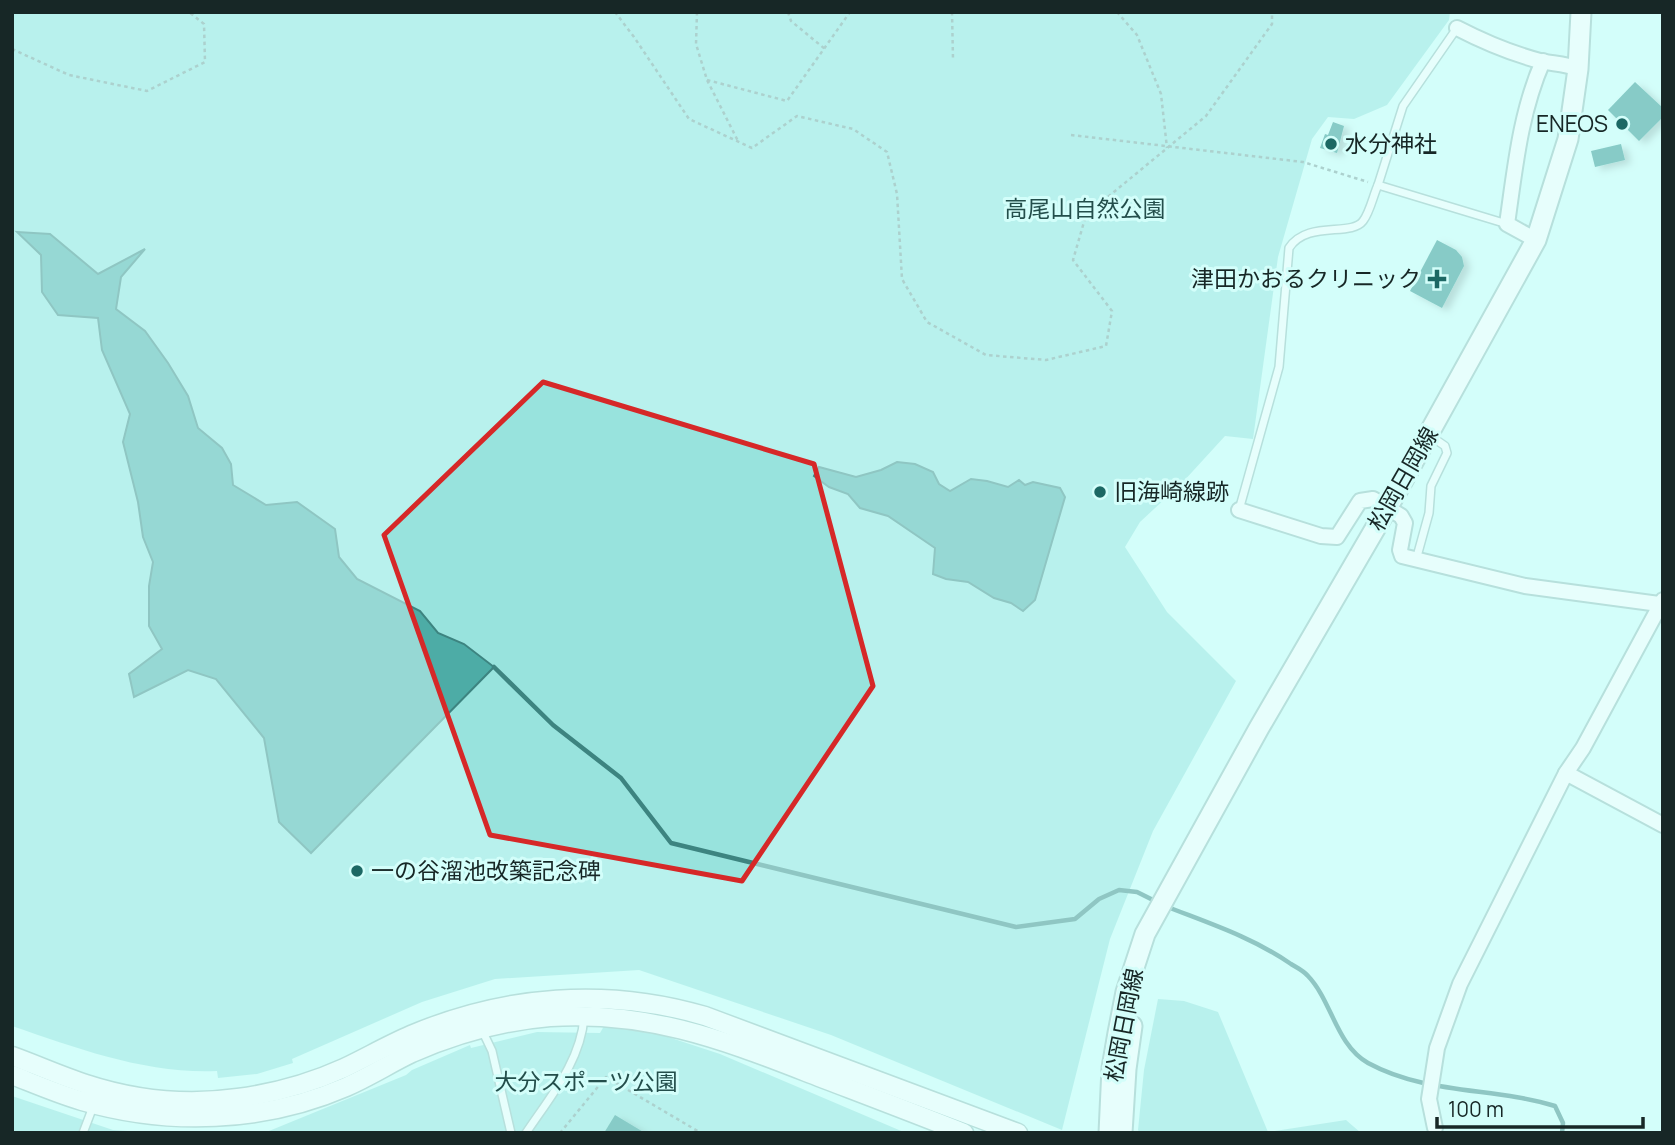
<svg xmlns="http://www.w3.org/2000/svg" width="1675" height="1145" font-family="Manrope,'Noto Sans JP',sans-serif">
	<style>
		.green { fill: #98e3dd }
		.water { fill: #4daca6; stroke: #3d8480; stroke-width: 2 }
		.lines { fill: none; stroke-linecap: round; stroke-linejoin: round }
		.stream { stroke: #3d8480; stroke-width: 4.5 }
		.building { fill: #2a8f89; filter: url(#shadow) }
		.service-casing { stroke: #94bdb9; stroke-width: 10 }
		.minor-casing { stroke: #94bdb9; stroke-width: 18 }
		.tertiary-casing { stroke: #94bdb9; stroke-width: 21 }
		.secondary-casing { stroke: #94bdb9; stroke-width: 23 }
		.path { stroke: #7d9b99; stroke-width: 2.5; stroke-dasharray: 3.5 3.5; stroke-linecap: butt }
		.service { stroke: #fff; stroke-width: 7 }
		.minor { stroke: #fff; stroke-width: 14 }
		.tertiary { stroke: #fff; stroke-width: 18 }
		.secondary { stroke: #fff; stroke-width: 19 }
		.marked { fill: none; stroke: #d62828; stroke-width: 5; stroke-linejoin: round }
		.poi-dot { fill: #1c6864; stroke: #d3fefa; stroke-width: 2.5 }
		.labels { text-anchor: middle; stroke-width: 6; stroke-linejoin: round; paint-order: stroke }
		.poi-label { font-size: 23px; fill: #172726; stroke: #d3fefa; text-anchor: start }
		.park-label { font-size: 23px; fill: #234e4b; stroke: #d3fefa }
		.street-label { font-size: 23px; fill: #172726; stroke: #d3fefa }
	</style>
	<defs>
		<filter id="shadow"><feDropShadow dx="6" dy="3.5" stdDeviation="3.5" flood-color="#0004"/></filter>
	</defs>
	<rect width="100%" height="100%" fill="#d3fefa"/>
	<g class="green">
		<path d="M12 12H1450L1449 20 1387 105 1354 119 1328 117 1312 139 1278 257 1253 439 1225 436 1182 483 1140 522 1125 547 1167 612 1236 681 1153 831 1110 939 1062 1130 831 1035 639 970 495 979 422 1002 292 1059 293 1063 257 1074 218 1078 217 1071C146 1074 79 1049 12 1026Z"/>
		<path d="M1158 999 1184 1001 1218 1012 1268 1132 1346 1120 1361 1133H1140L1138 1130 1144 1070Z"/>
		<path d="M604 1026 662 1035 720 1054 906 1133H264L406 1075 412 1070 470 1045 471 1048 537 1032 600 1033Z"/>
		<path d="M12 1096 113 1130 156 1133H12Z"/>
	</g>
	<g class="water">
		<path d="M17 232 50 234 98 274 145 249 121 277 116 309 145 331 168 363 188 396 198 428 222 448 231 464 233 485 266 505 297 502 335 529 339 557 357 579 420 611 438 633 464 644 494 667 311 853 279 822 264 738 216 679 188 670 134 697 129 674 162 649 149 626V586L153 562 143 537 138 502 123 442 130 414 102 350 98 318 58 315 42 292 41 255Z"/>
		<path d="M897 462 915 464 933 472 939 484 950 491 971 479 987 481 1008 487 1019 480 1025 485 1033 482 1060 488 1065 497 1035 600 1023 611 1011 603 994 598 968 582 946 579 933 574 935 548 888 516 860 508 848 494 829 487 814 476 819 467 856 477 881 470Z"/>
	</g>
	<g class="lines">
		<g class="stream">
			<path d="M494 667 553 725 621 778 671 843 1016 927 1075 919 1099 899 1119 890 1137 892 1157 902"/>
			<path d="M1165 906C1208 923 1252 937 1291 964 1296 967 1304 971 1308 976 1332 1001 1336 1045 1368 1063 1427 1095 1493 1087 1555 1106L1563 1123 1562 1133"/>
		</g>
	</g>
	<g class="building">
		<path d="M1635 82 1663 108V117L1639 141 1608 110Z"/>
		<path d="M1333 122 1344 126 1337 153 1320 148 1325 134 1328 135Z"/>
		<path d="M1621 144 1625 160 1595 167 1591 151Z"/>
		<path d="M1437 240 1456 250 1462 257 1464 266 1442 308 1410 291Z"/>
		<path d="M615 1115 645 1133H604Z"/>
	</g>
	<g class="lines">
		<defs>
			<g id="service">
				<path d="M1378 185 1403 106 1457 28"/>
				<path d="M1239 510 1279 367 1289 248C1307 220 1351 237 1363 221 1370 212 1373 196 1378 185L1507 224"/>
				<path d="M1416 560 1429 513 1431 486 1447 453 1445 446 1429 435"/>
				<path d="M482 1030 492 1051 511 1133"/>
				<path d="M83 1133 94 1104"/>
				<path d="M526 1133C550 1097 581 1061 584 1017"/>
			</g>
			<g id="minor">
				<path d="M1457 28C1484 42 1510 53 1540 61 1553 64 1565 63 1578 69"/>
				<path d="M1536 240 1507 224C1515 169 1520 113 1543 61"/>
				<path d="M1239 510 1321 536 1337 537 1360 501 1373 499 1401 516 1405 523 1400 550 1402 556 1525 586 1659 604"/>
				<path d="M1566 773 1663 825"/>
				<path d="M1435 1128 1429 1099 1437 1048 1460 984 1566 773 1583 748 1663 600"/>
			</g>
			<g id="tertiary">
				<path d="M12 1056C37 1065 61 1076 86 1084 135 1100 188 1105 238 1098 275 1093 311 1083 344 1068 367 1057 388 1045 411 1035 505 995 607 987 705 1016L1018 1133"/>
				<path d="M12 1075C35 1084 58 1094 82 1101 168 1126 263 1123 346 1087 369 1077 389 1064 412 1053 455 1034 502 1021 550 1017 645 1011 719 1038 806 1072 858 1092 911 1112 964 1133"/>
			</g>
			<g id="secondary">
				<path d="M1109 1133 1112 1068 1118 1033 1126 992 1145 934 1259 728 1397 491 1536 240 1568 139 1578 69 1581 12"/>
				<path d="M1122 1133 1126 1069 1132 1026"/>
			</g>
		</defs>
		<use href="#service" class="service-casing"/>
		<use href="#minor" class="minor-casing"/>
		<use href="#tertiary" class="tertiary-casing"/>
		<use href="#secondary" class="secondary-casing"/>
		<g class="path">
			<path d="M615 12 634 37 689 119 752 148 797 116 853 129 887 152 897 194 902 279 927 322 986 355 1046 360 1106 346 1112 311 1073 260 1086 215 1206 116 1272 24V12"/>
			<path d="M697 12 696 44 707 80 738 141"/>
			<path d="M788 12 791 21 825 49"/>
			<path d="M952 12 953 59"/>
			<path d="M1117 12 1137 35 1161 94 1167 148"/>
			<path d="M12 49 69 75 147 91 205 62 204 24 189 12"/>
			<path d="M707 80 787 101 850 12"/>
			<path d="M1071 135 1303 162 1368 182"/>
			<path d="M560 1133 606 1077 701 1133"/>
		</g>
		<use href="#service" class="service"/>
		<use href="#minor" class="minor"/>
		<use href="#tertiary" class="tertiary"/>
		<use href="#secondary" class="secondary"/>
	</g>
	<path d="M0 0H1675V1145H0ZM543 382 814 464 873 686 742 881 490 835 384 535Z" fill="#d3fefa" fill-opacity=".55" fill-rule="evenodd"/>
	<path class="marked" d="M543 382 814 464 873 686 742 881 490 835 384 535Z"/>
	<g class="poi-dot">
		<circle cx="1622" cy="124" r="7"/>
		<circle cx="1331" cy="144" r="7"/>
		<path d="M1433.5 268.5h7v7h7v7h-7v7h-7v-7h-7v-7h7z"/>
		<circle cx="1100" cy="492" r="7"/>
		<circle cx="357" cy="871" r="7"/>
	</g>
	<g class="labels">
		<g class="poi-label">
			<text x="1608" y="132" text-anchor="end">ENEOS</text>
			<text x="1345" y="152">水分神社</text>
			<text x="1421" y="287" text-anchor="end">津田かおるクリニック</text>
			<text x="1114" y="500">旧海崎線跡</text>
			<text x="371" y="879">一の谷溜池改築記念碑</text>
		</g>
		<g class="park-label">
			<text x="1085" y="217">高尾山自然公園</text>
			<text x="586" y="1090">大分スポーツ公園</text>
		</g>
		<g class="street-label">
			<text transform="translate(1403 479) rotate(-60)" y="8">松岡日岡線</text>
			<text transform="translate(1124 1025) rotate(-79)" y="8">松岡日岡線</text>
		</g>
	</g>
	<rect width="1675" height="1145" fill="none" stroke="#172726" stroke-width="28"/>
	<path d="M1437 1117v10h206v-10" fill="none" stroke="#172726" stroke-width="3.5"/>
	<text x="1448" y="1117" font-size="21" fill="#172726" stroke="#d3fefa" stroke-width="5" paint-order="stroke">100 m</text>
</svg>
